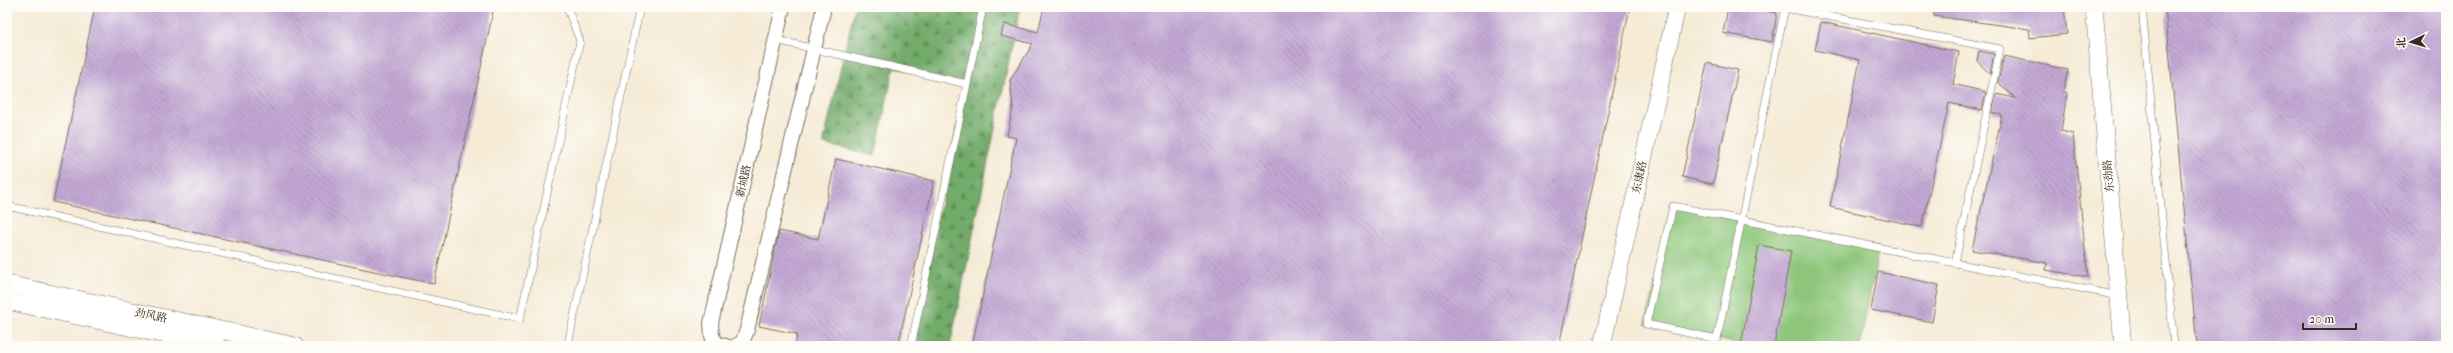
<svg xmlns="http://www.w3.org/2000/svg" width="2453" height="353" font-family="'IM FELL French Canon','Noto Serif SC',serif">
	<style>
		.grass { fill: #8dc67a; stroke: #64784c }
		.forest { fill: url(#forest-firs); stroke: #566a44 }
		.building { fill: url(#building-back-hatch) }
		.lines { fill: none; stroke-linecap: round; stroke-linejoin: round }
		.service-casing { stroke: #7c6e5e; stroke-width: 8 }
		.minor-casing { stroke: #7c6e5e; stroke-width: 16 }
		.tertiary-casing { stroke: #7c6e5e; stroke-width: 18 }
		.service { stroke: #fff; stroke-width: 7 }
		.minor { stroke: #fff; stroke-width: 14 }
		.tertiary { stroke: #fff; stroke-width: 17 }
		.labels { text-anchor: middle; stroke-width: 3; stroke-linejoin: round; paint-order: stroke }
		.street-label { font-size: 11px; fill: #3b2a1e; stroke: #fdfcf7 }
	</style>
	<defs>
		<pattern id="forest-firs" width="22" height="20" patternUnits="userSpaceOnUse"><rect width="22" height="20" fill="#72ab6a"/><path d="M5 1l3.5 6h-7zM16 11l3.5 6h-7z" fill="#5f8b57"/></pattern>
		<pattern id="building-back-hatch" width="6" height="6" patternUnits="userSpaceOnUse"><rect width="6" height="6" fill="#c3a8d5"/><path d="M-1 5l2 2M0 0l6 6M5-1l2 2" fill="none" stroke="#a089ac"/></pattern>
	</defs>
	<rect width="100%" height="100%" fill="#fdfcf7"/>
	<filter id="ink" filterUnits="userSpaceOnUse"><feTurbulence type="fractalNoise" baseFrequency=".025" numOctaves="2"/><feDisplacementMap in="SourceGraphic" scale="8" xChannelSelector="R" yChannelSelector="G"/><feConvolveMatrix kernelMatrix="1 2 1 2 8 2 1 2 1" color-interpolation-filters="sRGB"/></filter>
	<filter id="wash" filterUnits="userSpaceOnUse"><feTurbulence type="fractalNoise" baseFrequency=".012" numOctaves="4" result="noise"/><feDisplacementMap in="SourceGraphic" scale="16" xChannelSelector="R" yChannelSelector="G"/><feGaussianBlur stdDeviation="0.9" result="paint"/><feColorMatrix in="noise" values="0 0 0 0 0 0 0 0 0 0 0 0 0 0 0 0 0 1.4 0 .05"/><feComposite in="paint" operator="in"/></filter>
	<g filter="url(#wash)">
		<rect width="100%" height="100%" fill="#f5ebd6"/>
		<path class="grass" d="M1673 206 1879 248 1860 346H1749L1646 324Z"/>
		<path class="forest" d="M855 7H1020L950 346H911L966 85 894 67 875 156 823 144Z"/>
		<g id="blocks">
			<g class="building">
				<path d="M95 7H494L434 284 53 202Z"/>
				<path d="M1044 7H1630L1559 346H972L1016 138 1007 136 1013 108 1010 80 1033 44 1001 36 1004 24 1038 32Z"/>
				<path d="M1728 7H1746L1777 13 1772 42 1723 33Z"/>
				<path d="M1934 7H2064L2067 34 2030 38 2029 29 1934 16Z"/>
				<path d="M2165 7H2446V346H2197Z"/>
				<path d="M1821 22 1959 52 1953 84 1986 92 1982 110 1949 103 1922 227 1830 207 1860 60 1815 50Z"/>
				<path d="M1979 51 1994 54 1990 74 1977 61Z"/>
				<path d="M2004 56 2068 70 2063 92 2067 93 2061 131 2073 134 2088 277 2046 270 2047 263 1972 250 2002 115 1992 113 1996 94 2015 98 1998 82Z"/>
				<path d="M1707 63 1738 70 1713 184 1682 177Z"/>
				<path d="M836 159 934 181 898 346H795L797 334 759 326 779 231 818 239Z"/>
				<path d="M1759 245 1791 251 1774 346H1741Z"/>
				<path d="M1878 272 1939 285 1932 322 1871 310Z"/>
			</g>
		</g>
	</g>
	<g filter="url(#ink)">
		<use href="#blocks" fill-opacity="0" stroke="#7c6e5e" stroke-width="1"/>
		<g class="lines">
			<defs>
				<g id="service">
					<path d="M2142 7 2174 346"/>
					<path d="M776 40 967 84 911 346"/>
					<path d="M967 84 983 7"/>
					<path d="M7 206 520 319 580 41 567 7"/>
					<path d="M1955 263 2000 49 1785 8 1717 339 1646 324 1673 206C1822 236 1970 266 2119 296"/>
					<path d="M568 344 640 7"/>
				</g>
				<g id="minor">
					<path d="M726 346 717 344 712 336 711 323 783 7"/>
					<path d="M735 346 742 343 747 330 824 7"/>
				</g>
				<g id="tertiary">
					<path d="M2094 7 2123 346"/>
					<path d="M7 284 295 346"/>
					<path d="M7 301 218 346"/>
					<path d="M1602 346 1677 7"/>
				</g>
			</defs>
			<use href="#service" class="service-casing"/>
			<use href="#minor" class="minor-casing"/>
			<use href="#tertiary" class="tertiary-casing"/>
			<use href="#service" class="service"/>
			<use href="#minor" class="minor"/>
			<use href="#tertiary" class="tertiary"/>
		</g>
	</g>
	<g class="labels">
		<g class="street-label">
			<text transform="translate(2108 176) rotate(-95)" y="4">东劲路</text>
			<text transform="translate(1639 177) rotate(-78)" y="4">东康路</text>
			<text transform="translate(743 181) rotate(-77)" y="4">新城路</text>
			<text transform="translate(151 315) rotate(12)" y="4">劲风路</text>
		</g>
	</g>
	<rect width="2453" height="353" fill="none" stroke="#fdfcf7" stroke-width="24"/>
	<g transform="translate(2411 42) rotate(265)" stroke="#fdfcf7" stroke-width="3" paint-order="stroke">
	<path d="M0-3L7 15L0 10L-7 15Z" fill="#3b2a1e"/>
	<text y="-6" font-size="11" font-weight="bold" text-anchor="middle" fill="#3b2a1e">北</text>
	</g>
	<path d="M2303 323v6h53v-6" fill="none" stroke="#3b2a1e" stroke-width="2"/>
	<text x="2309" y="323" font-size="12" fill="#3b2a1e" stroke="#fdfcf7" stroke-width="3" paint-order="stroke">20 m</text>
</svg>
